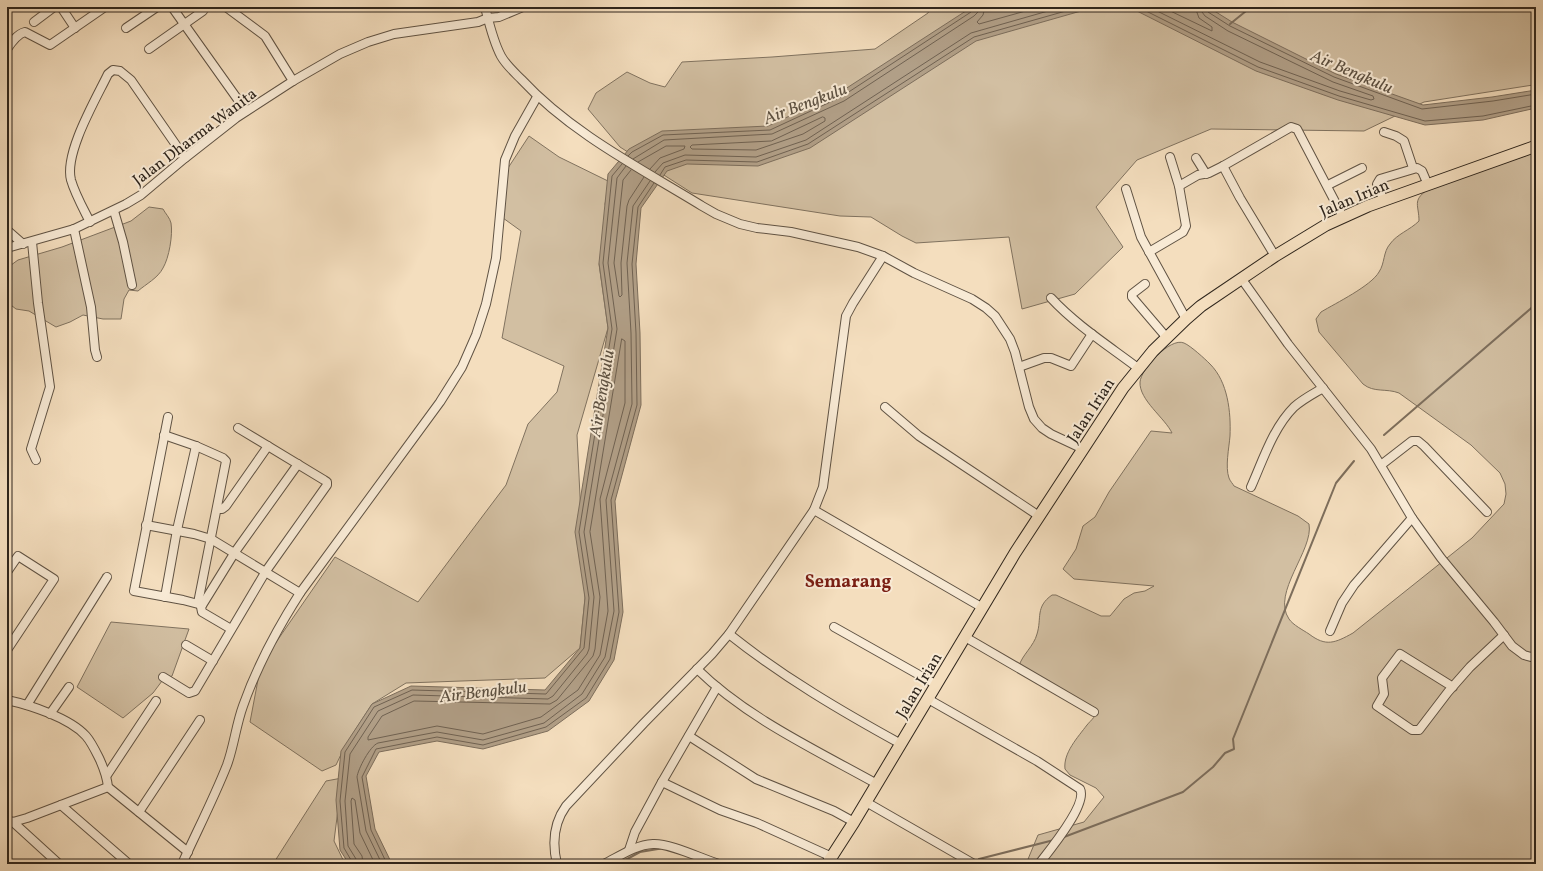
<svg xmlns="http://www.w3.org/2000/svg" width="1543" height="871" font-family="Vollkorn,serif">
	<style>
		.green { fill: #d2bfa2; stroke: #80725f }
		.water { fill: #b19f87; stroke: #7d6e5c }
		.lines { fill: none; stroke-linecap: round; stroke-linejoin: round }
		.shore { stroke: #706252; stroke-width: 1 }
		.stream { stroke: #7d6e5c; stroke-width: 2 }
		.minor-casing { stroke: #605344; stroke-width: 10 }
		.major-casing { stroke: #2e251c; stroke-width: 13 }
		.minor { stroke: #f8ead5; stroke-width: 8 }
		.major { stroke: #f4debe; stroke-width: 11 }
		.labels { text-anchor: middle; stroke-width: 4; stroke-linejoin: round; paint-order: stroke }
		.street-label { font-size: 16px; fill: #2e251c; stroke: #f8ead5 }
		.water-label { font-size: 17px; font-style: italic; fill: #5c5041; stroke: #f8ead5 }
		.quarter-label { font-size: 18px; font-weight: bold; fill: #7a1f14; stroke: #f8ead5 }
	</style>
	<rect width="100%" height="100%" fill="#f4debe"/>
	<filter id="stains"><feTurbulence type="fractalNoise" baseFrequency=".005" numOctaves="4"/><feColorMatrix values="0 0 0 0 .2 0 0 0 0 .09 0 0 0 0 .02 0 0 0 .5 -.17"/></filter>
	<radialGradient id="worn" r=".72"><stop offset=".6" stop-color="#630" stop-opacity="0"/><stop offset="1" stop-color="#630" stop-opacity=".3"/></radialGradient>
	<g class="green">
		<path d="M931 7H1528L1536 9V83L1533 85 1424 102 1364 131 1211 129 1137 160 1096 207 1123 247 1075 294 1022 309 1009 237 916 243 902 236 871 217 840 216 692 193 620 147 588 109 596 93 627 72 650 83 665 87 682 62 772 57 875 49 928 13Z"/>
		<path d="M529 136 559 157 610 182 605 204 614 231 599 264 608 328 577 435 585 598 580 648 545 678 406 683 372 704 345 746 336 765 322 771 250 722 261 664 335 557 418 602 506 485 528 424 557 392 564 366 502 338 521 231 503 218 508 168Z"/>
		<path d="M1536 152V864H1026L1038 835 1084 822 1104 797 1096 788 1070 775 1065 769C1063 753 1078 737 1087 725 1091 720 1097 716 1097 709L1019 666C1022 655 1034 646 1037 634 1042 618 1035 607 1052 595H1056L1101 616H1110L1124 599 1134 593 1145 591 1154 586 1074 579 1063 569 1076 549 1083 526 1095 517 1109 492 1151 431 1172 433C1165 418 1139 400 1140 382 1141 369 1170 337 1184 343 1191 346 1205 359 1210 364 1228 382 1231 412 1230 436 1229 448 1225 467 1229 478 1230 481 1233 484 1234 486L1298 516 1309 524C1314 550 1271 593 1289 619 1293 625 1303 630 1309 634 1326 647 1335 643 1353 633L1472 538 1504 504 1506 494 1505 484 1500 473 1471 445 1399 393C1386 388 1374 393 1363 384L1319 332 1316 319 1321 312C1336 303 1371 286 1379 272 1385 263 1383 252 1390 244 1397 234 1410 230 1419 221 1419 205 1412 201 1427 190Z"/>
		<path d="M149 207 163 209C165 213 170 218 171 223 173 235 169 258 163 268 158 278 146 284 138 291L129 290 124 299 121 319H103L83 315 70 322 56 327 29 311 16 309 7 302V268L18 260 62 247 131 221Z"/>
		<path d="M111 622 189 629 172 676 162 681 153 693 123 718 77 687Z"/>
		<path d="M342 778 334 841 345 864H273L326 781Z"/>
	</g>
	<g class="water">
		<path d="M972 7H1114L1081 11 976 41 810 148 758 166 687 164 667 171 641 208 636 264 640 333 641 405 615 501 623 612 614 660 589 701 548 731 483 749 437 741 379 752 366 776 375 829 392 864H349L340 850 336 800 341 751 372 704 411 686 545 690 580 648 585 598 575 532 608 328 599 263 608 174 629 149 662 131 768 126 839 93Z"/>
		<path d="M1129 7H1208L1232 22 1336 74 1423 105 1492 97 1536 90V108L1483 120 1425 125 1338 100 1256 71Z"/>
	</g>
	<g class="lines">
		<g class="shore">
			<path d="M985 7 983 15 977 22 979 24 1040 7"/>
			<path d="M1138 7 1258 67 1339 96 1425 121 1483 116 1536 105"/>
			<path d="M1149 7 1260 62 1340 91 1371 100 1374 99 1373 96 1333 82 1228 31 1205 16 1202 12 1201 7"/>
			<path d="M1162 7 1212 31V27L1199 18 1195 7"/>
			<path d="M1206 7 1208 12 1230 26 1334 77 1422 109 1493 101 1536 94"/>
			<path d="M823 117 825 118V121L803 134 756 150 692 149 690 147 692 145 771 141Z"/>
			<path d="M628 156 632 152 663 135 770 130 841 97 971 12 973 7"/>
			<path d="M633 159 664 140 772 134 844 101 974 16 978 12 979 7"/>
			<path d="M638 162 666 146H685L684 149 660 158 650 169"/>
			<path d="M631 170 623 180 614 263 619 296 620 297 622 295 621 263 627 206 629 200 644 177"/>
			<path d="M655 172 663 163 685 155 756 157 806 140 971 33 1062 7"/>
			<path d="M660 175 665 167 686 160 757 162 808 144 974 37 1080 7"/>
			<path d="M622 339 625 341V403L600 499 608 611 600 655 578 690 541 717 483 734 437 726 368 740V737L382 716 414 701 550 704 557 700 593 656 595 649 600 597 590 532Z"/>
			<path d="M352 864 351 860 344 848 340 801 345 752 374 707 412 690 546 694 584 648 589 598 579 532 612 329 603 263 612 176 622 164"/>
			<path d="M357 864 356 859 348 846 345 801 350 754 378 711 413 695 548 699 553 696 587 654 589 649 594 597 584 532 617 329 608 263 617 178 626 166"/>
			<path d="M363 864 362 856 354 844 351 801 352 798 355 800 360 833 375 864"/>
			<path d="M382 864 366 831 357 777C358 769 370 746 378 743L437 732 483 740 544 723 582 694 605 657 614 611 606 500 632 404 631 333 627 263 633 206 650 181"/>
			<path d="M387 864 371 830 362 777 376 749 437 737 483 745 546 727 586 698 610 659 619 612 611 500 637 405 636 333 632 264 638 207 654 183"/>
		</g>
		<g class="stream">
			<path d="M1230 24 1251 7"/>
			<path d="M1384 435 1536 304"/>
			<path d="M1064 837 1183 792 1213 767 1225 753 1234 749 1233 739 1336 483 1354 461"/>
			<path d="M979 859 1054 840"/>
			<path d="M618 864 640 852 664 848"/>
		</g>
		<defs>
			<g id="minor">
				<path d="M61 7 75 28"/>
				<path d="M172 7 246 111"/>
				<path d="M226 7 265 36 293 81"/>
				<path d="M485 7C489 23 493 41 501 56 506 65 514 72 521 79 571 133 640 168 702 206L716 214 740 224 757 228 791 232 858 247 883 256 914 273 972 299 986 308 995 316 1010 339 1015 352 1029 407 1034 419 1042 428 1051 434 1083 449"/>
				<path d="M34 22 54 7"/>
				<path d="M126 28 157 7"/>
				<path d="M7 49C11 43 17 34 25 32L50 45 105 7"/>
				<path d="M149 49 203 11"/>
				<path d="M1384 132 1396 136 1404 141 1413 168"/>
				<path d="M1196 158 1206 174"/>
				<path d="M1223 166 1240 198 1275 256"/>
				<path d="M1328 185 1362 168"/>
				<path d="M1179 186 1198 175 1209 173 1223 166 1291 127 1297 129 1343 217"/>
				<path d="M1126 189 1141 237 1186 319"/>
				<path d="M1384 201 1377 184 1380 179 1417 168 1422 171 1428 185"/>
				<path d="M114 211 123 242 132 285"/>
				<path d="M90 222C83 208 75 194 71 180 64 153 96 99 108 74L113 70 120 71 131 80 185 158"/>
				<path d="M74 229 91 307 95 350 97 357"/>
				<path d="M7 230 23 244"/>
				<path d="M32 242 38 303 50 387 31 449 36 460"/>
				<path d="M7 248 74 229 126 204 141 195 185 158 236 118 293 81 340 54 368 42 394 34 478 22 488 18 499 17 523 7"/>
				<path d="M1149 252 1183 232 1186 226 1179 186 1170 157"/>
				<path d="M1241 278 1288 344 1371 449 1412 518 1441 558 1494 622 1512 646 1524 655 1531 657 1536 655"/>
				<path d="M1145 284 1132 294V297L1167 338"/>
				<path d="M1051 298C1076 325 1109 346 1138 368"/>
				<path d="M1019 367 1044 358H1051L1071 366 1092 334"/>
				<path d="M885 407 919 436 1039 516"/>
				<path d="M168 417 134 591 183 600 202 605"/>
				<path d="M164 435 196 446 223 458 226 461 198 603"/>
				<path d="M1381 465 1412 441H1418L1424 446 1487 512"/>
				<path d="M1251 487C1263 460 1273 428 1294 407 1303 399 1313 394 1323 388"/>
				<path d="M217 509H222L226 506 268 446"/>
				<path d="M814 510 983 608"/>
				<path d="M146 525 194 534 211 539 300 593"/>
				<path d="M7 572 18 556 54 579 7 650"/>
				<path d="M165 597 177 530 196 446"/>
				<path d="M834 627 937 685"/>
				<path d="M231 629 202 612 201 607 235 552 298 464"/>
				<path d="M1330 631 1342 603 1354 585 1412 518"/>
				<path d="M729 634C783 677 841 711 901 744"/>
				<path d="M965 637 1094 712"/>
				<path d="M186 645 213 661"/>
				<path d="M697 669C747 718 816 750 877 784"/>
				<path d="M163 677 189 693 195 691 266 571 327 485V482L324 480 238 428"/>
				<path d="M1453 687 1400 654 1382 678 1384 694 1377 706 1412 730H1419L1448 692 1470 667 1504 635"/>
				<path d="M928 699 1037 761 1080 789C1088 804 1049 851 1039 864"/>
				<path d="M7 700C30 705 70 718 86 736 92 743 96 752 100 760 104 769 107 777 108 787L188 852"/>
				<path d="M27 705 107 577"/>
				<path d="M50 714 69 687"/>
				<path d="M689 736 756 779 834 811 854 822"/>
				<path d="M107 775 156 701"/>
				<path d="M662 782 720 810 757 823 832 857"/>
				<path d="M866 802 974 864"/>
				<path d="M61 805 129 864"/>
				<path d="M139 812 200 720"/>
				<path d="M7 820 13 822 27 818 108 787"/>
				<path d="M13 822 59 864"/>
				<path d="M629 850 635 832 662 782 717 687"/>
				<path d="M182 864C197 831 214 798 227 765 234 746 236 725 243 706 257 666 277 629 300 593L440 402 462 367 476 335 486 304 496 258 505 160 515 136 537 97"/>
				<path d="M557 864C552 843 553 824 566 806L644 723 712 654 729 634 814 510 823 487 846 316 853 303 883 256"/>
				<path d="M604 864C620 856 635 845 653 844 670 843 702 859 719 864"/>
			</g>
			<path id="major" d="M827 864 854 822 1015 553 1123 388 1153 351 1186 319 1201 306 1275 256 1326 225 1368 206 1536 146"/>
		</defs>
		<use href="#minor" class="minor-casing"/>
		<use href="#major" class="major-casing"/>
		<use href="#minor" class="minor"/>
		<use href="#major" class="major"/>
	</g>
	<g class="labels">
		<g class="street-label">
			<text transform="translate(194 136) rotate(-37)" y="6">Jalan Dharma Wanita</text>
			<text transform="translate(1354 197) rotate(-23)" y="6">Jalan Irian</text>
			<text transform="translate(1090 410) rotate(-57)" y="6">Jalan Irian</text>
			<text transform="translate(918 685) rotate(-59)" y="6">Jalan Irian</text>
		</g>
		<g class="water-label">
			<text transform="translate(1352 71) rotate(23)" y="6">Air Bengkulu</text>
			<text transform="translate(805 103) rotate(-21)" y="6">Air Bengkulu</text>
			<text transform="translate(601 393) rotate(-81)" y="6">Air Bengkulu</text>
			<text transform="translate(483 691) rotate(-7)" y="6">Air Bengkulu</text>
		</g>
		<g class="quarter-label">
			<text x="848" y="587">Semarang</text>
		</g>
	</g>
	<rect width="1543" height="871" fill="none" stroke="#f4debe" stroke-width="24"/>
	<rect x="8" y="8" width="1527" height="855" fill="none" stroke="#2e251c" stroke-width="2"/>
	<rect x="12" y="12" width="1519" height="847" fill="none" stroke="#2e251c"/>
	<rect width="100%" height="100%" filter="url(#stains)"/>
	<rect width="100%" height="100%" fill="url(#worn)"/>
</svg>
